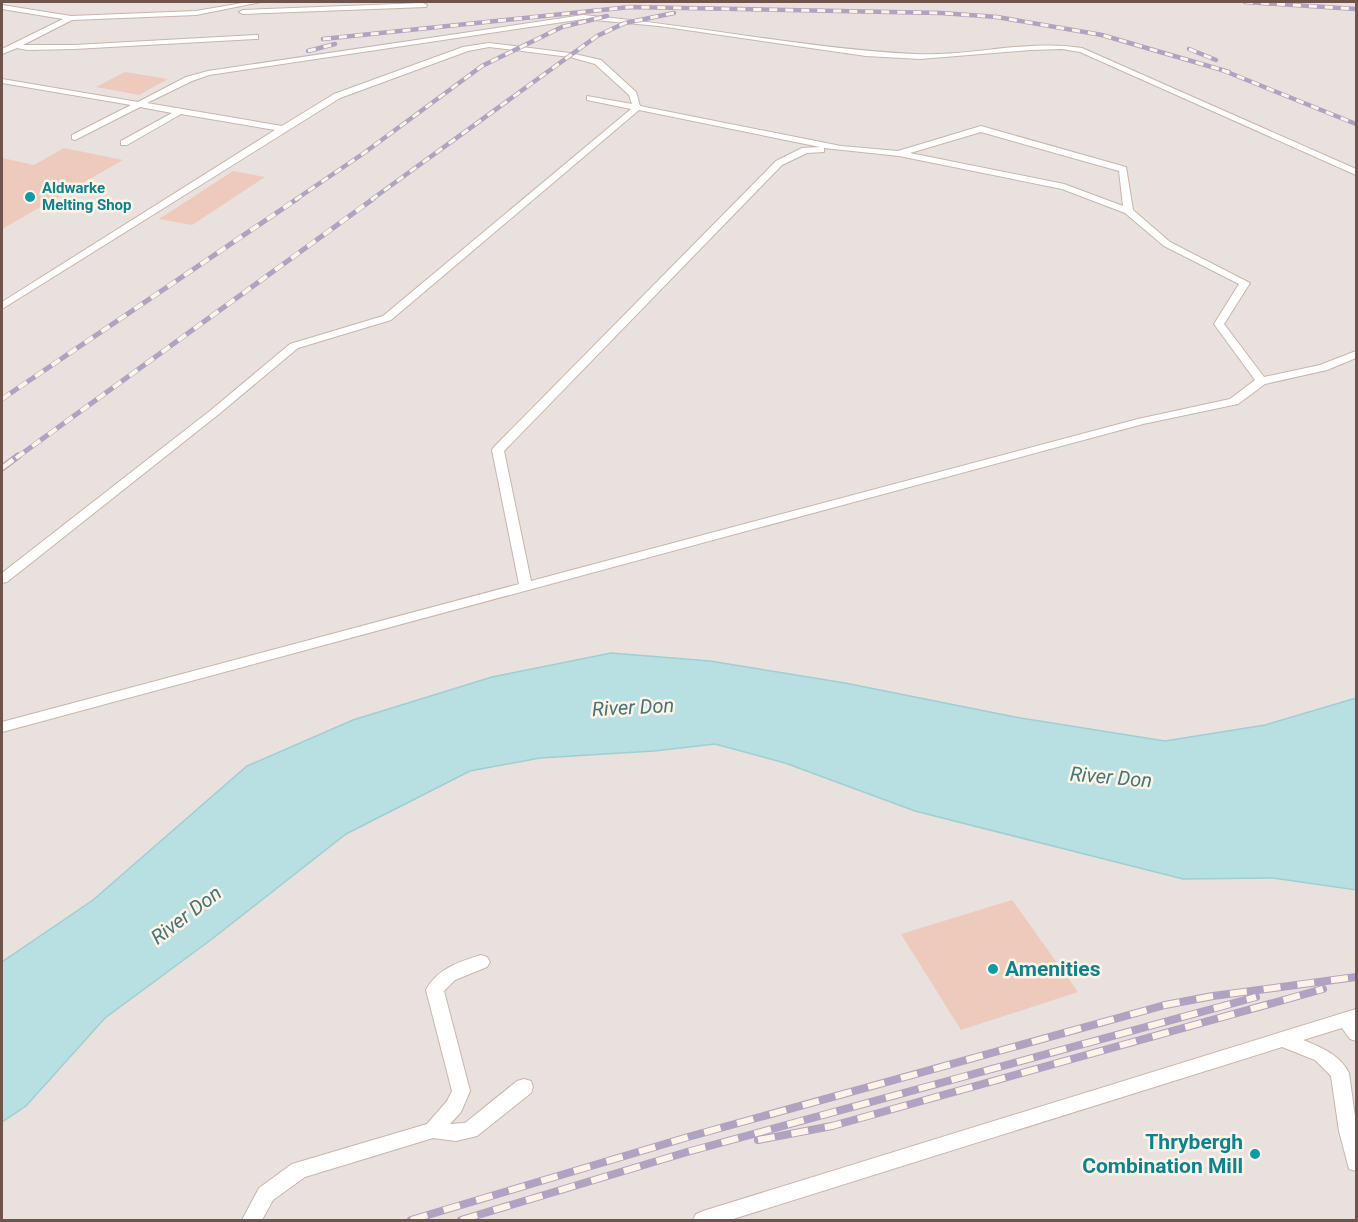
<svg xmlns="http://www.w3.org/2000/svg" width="1358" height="1222" font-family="Roboto,sans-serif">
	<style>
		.industrial { fill: #e9e1dd }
		.water { fill: #b8dfe1; stroke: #9fcfd2; stroke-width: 1.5 }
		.building { fill: #edcabc }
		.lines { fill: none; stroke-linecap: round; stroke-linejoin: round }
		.service-casing { stroke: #c9b5aa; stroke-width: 2 }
		.service { fill: #fff; fill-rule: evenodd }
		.rail-far3-casing { stroke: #b0a2c1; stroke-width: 4.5 }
		.rail-far2-casing { stroke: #b0a2c1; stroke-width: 5 }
		.rail-far1-casing { stroke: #b0a2c1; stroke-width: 7 }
		.rail-casing { stroke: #b0a2c1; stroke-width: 8 }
		.rail-far3 { stroke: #fdf3e7; stroke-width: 3; stroke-dasharray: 8; stroke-linecap: butt }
		.rail-far2 { stroke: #fdf3e7; stroke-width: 4; stroke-dasharray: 10; stroke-linecap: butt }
		.rail-far1 { stroke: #fdf3e7; stroke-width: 4.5; stroke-dasharray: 14; stroke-linecap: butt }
		.rail { stroke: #fdf3e7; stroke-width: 6; stroke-dasharray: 17; stroke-linecap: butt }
		.culture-dot { fill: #0f9aa8; stroke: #fdf3e7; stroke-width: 2 }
		.labels { text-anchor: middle; stroke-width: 5; stroke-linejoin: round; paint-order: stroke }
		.far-culture-label { font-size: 15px; font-weight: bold; fill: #0d838f; stroke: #fdf3e7; text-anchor: start }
		.water-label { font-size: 20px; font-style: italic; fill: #43777b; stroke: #fdf3e7 }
		.near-culture-label { font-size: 21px; font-weight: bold; fill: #0d838f; stroke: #fdf3e7; text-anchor: start }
	</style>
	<rect width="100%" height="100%" fill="#faeee2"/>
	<rect class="industrial" x="2" y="2" width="1354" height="1218"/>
	<path class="water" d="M611 653 710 661 845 683 1015 717 1165 741 1265 725 1356 698V890L1273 878 1183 879 915 811 785 763 715 744 654 751 540 758 470 771 346 834 212 939 105 1018 26 1106 2 1122V962L93 900 247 766 353 720 492 677Z"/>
	<g class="building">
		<path d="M125 72 168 79 139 95 96 87Z"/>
		<path d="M64 148 123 160 2 229V158L34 165Z"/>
		<path d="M233 171 265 177 192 225 159 219Z"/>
		<path d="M1012 900 1078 992 961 1030 901 934Z"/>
	</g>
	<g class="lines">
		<defs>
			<g id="service">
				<path d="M248 2H261L196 15 72 20 23 45H74L258 35V39H255L74 49 27 50 17 48 2 54V49L63 19 2 9V5L71 16 196 11Z"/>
				<path d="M423 3 427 5 426 7 243 14 239 12 243 10Z"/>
				<path d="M583 15C694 25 803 48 914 54 970 57 1026 39 1082 48L1356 169V175L1080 52 1062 49 1030 50 920 59 866 56 659 26 583 19 209 75 192 81 147 103 282 126 334 94 463 47 489 43 570 53 601 60 636 92 640 106 841 146 898 151 981 126 1126 167 1133 210 1170 242 1250 283 1224 324 1264 377 1320 365 1356 351V358L1327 370 1265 384 1238 404 1143 424 2 732V722L519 584 492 450 494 447 776 161 802 148 820 147 639 110 391 320 298 348 219 414 7 582 2 583V573L211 410 290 344 383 316 631 109 587 100V96L632 104 629 95 595 64 570 57 489 47 468 51 340 98 2 309V302L275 130 181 114 127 145H121V141L172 113 140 107 75 140 72 139V135L131 105 2 83V79L138 102 186 77 208 71ZM981 132 1119 171 1123 206 1064 184 910 153ZM824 148 899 156 1062 189 1125 213 1164 246 1239 284 1214 324 1255 380 1230 399 1138 419 531 581 504 451 782 165 807 153 824 152Z"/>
				<path d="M481 955 487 957 490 962 487 967 455 980 444 991 470 1091 461 1112 450 1124 465 1123 517 1081 524 1079 531 1081 533 1087 531 1093 477 1136 456 1141 433 1138 305 1177 273 1200 262 1220H242L259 1188 292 1164 427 1124 447 1101 452 1091 426 990C438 968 459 962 481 955Z"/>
				<path d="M1356 1009V1041L1350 1039 1342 1028 1303 1040C1321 1047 1340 1055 1349 1073L1356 1124V1171L1349 1169 1339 1131 1331 1076 1315 1060 1282 1047 730 1220H693L696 1214 703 1211Z"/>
			</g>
		</defs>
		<use href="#service" class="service-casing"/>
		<use href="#service" class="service"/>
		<defs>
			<g id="rail-far3">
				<path d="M1245 2 1356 9"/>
				<path d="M323 39 630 7 941 13 997 17 1102 35 1229 72"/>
				<path d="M1189 49 1216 60"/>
				<path d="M308 51 335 44"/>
				<path d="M1222 70 1356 124"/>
				<path d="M295 200 364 153 482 66 562 27 607 16"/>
				<path d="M371 200 597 36 625 23 674 13"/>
			</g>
			<g id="rail-far2">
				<path d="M2 399 297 199"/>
				<path d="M16 458 373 199"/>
			</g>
			<path id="rail-far1" d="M2 468 18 456"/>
			<g id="rail">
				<path d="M758 1140 832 1126 1323 989"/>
				<path d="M411 1220 688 1137 1165 1005 1213 996 1356 977"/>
				<path d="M461 1220 687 1152 1256 997"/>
			</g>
		</defs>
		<use href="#rail-far3" class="rail-far3-casing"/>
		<use href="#rail-far2" class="rail-far2-casing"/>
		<use href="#rail-far1" class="rail-far1-casing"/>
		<use href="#rail" class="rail-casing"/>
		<use href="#rail-far3" class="rail-far3"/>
		<use href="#rail-far2" class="rail-far2"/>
		<use href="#rail-far1" class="rail-far1"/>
		<use href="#rail" class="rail"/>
	</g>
	<g class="culture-dot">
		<circle cx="30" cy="197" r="6"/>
		<circle cx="993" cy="969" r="6"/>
		<circle cx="1255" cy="1154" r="6"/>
	</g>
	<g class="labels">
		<g class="far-culture-label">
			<text x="42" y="193">Aldwarke<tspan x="42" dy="17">Melting Shop</tspan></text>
		</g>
		<g class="water-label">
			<text transform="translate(633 707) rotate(-3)" y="7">River Don</text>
			<text transform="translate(1111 777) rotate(5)" y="7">River Don</text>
			<text transform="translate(186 915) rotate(-37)" y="7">River Don</text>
		</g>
		<g class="near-culture-label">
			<text x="1005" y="976">Amenities</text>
			<text x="1243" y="1149" text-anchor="end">Thrybergh<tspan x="1243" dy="24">Combination Mill</tspan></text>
		</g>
	</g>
	<rect width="1358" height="1222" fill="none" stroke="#6f544b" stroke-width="6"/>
</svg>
